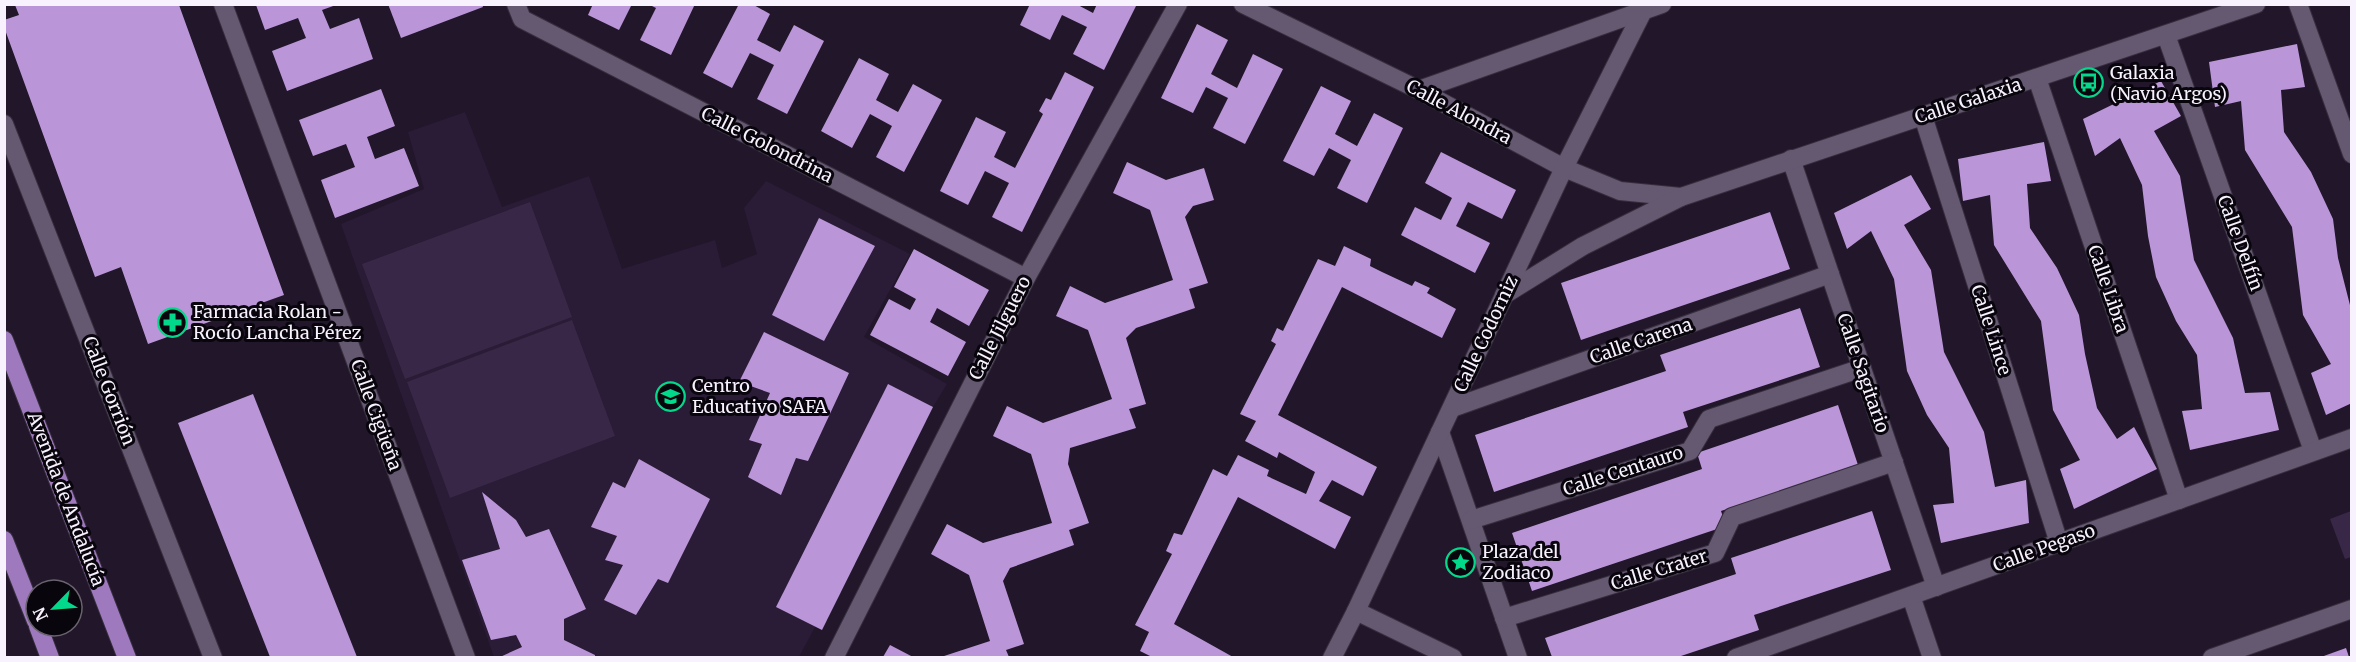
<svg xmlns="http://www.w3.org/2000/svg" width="2356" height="662" font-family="Merriweather,serif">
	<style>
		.built { fill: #2a1b36 }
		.green { fill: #392748 }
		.building { fill: #ba96d8 }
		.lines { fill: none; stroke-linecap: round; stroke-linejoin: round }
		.minor-casing { stroke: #362e3d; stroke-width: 20 }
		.major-casing { stroke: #362e3d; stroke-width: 20 }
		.minor { stroke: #655871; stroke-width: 18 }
		.major { stroke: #9f79be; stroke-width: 18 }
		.labels { text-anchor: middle; stroke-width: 6; stroke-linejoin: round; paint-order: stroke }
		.poi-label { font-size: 18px; fill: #f8f1fe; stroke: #09050d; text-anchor: start }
		.street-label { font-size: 18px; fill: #f8f1fe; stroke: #09050d }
	</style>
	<rect width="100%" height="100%" fill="#22162b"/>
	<path class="built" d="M465 112 502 207 589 176 622 269 715 240 722 268 757 254 744 208 766 181 910 254 864 337 947 384 933 407 799 657H494L341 224 424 189 408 132Z"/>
	<g class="green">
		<path d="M530 202 572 317 405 379 362 264Z"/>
		<path d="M572 320 615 436 450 498 407 382Z"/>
		<path d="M2351 511V557L2345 559 2330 519Z"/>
	</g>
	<g class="building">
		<path d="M388 4H482L483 7 401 38Z"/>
		<path d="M593 4H632L619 30 588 15Z"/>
		<path d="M648 4H695L671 55 640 40 656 8Z"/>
		<path d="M739 4H752L770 14 757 40 780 52 794 25 824 41 787 114 757 99 774 65 750 53 732 88 703 73Z"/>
		<path d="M1030 4H1076L1093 13 1097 4H1137L1104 70 1073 54 1087 27 1062 15 1050 40 1020 25Z"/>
		<path d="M15 5H179L284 295 148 344 121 267 95 277 4 27V20L19 15Z"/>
		<path d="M256 5H336L322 10 330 29 359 18 373 59 287 91 272 51 306 38 298 18 265 30Z"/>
		<path d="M1197 24 1228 40 1211 74 1237 88 1253 54 1283 69 1245 144 1213 128 1228 98 1206 87 1193 113 1161 98Z"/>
		<path d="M2297 44 2305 87 2281 90 2284 132 2311 172 2333 219 2338 258 2352 313V403L2326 415 2311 373 2331 364 2303 315 2292 227 2245 150 2241 101 2215 107 2209 62Z"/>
		<path d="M859 58 889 74 876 100 898 112 913 84 942 100 904 172 876 157 892 126 870 114 852 148 821 131Z"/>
		<path d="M1065 72 1094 87 1022 232 992 217 1009 183 985 171 968 205 940 191 976 117 1006 132 994 157 1015 168 1043 114 1039 111 1046 98 1051 100Z"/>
		<path d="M2161 81 2181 116 2154 131 2180 176 2194 260 2233 338 2245 393 2270 392 2279 430 2190 450 2182 411 2202 409 2197 355 2176 321 2156 277 2148 236 2142 185 2120 138 2095 156 2083 119Z"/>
		<path d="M1321 86 1351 101 1335 134 1357 146 1374 113 1403 128 1367 203 1337 188 1351 160 1329 148 1314 176 1283 161Z"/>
		<path d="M381 89 395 126 367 137 375 159 404 148 419 186 335 218 321 180 355 167 346 144 313 156 299 120Z"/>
		<path d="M2044 142 2051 181 2027 184 2030 228 2057 268 2079 315 2085 354 2097 408 2117 439 2134 427 2157 469 2074 509 2060 469 2080 460 2053 410 2041 321 1994 245 1990 195 1963 201 1958 159Z"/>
		<path d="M1441 152 1516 190 1502 219 1468 202 1456 226 1490 243 1475 273 1401 235 1415 207 1441 220 1452 198 1425 183Z"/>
		<path d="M1127 162 1166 180 1204 168 1214 200 1193 206 1185 217 1208 283 1189 289 1195 308 1136 328 1126 338 1146 404 1129 409 1136 428 1070 448 1068 464 1089 523 1069 530 1074 545 1010 568 1003 581 1024 644 1006 650 1009 657H941L990 641 969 575 931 554 947 524 983 543 1052 523 1031 454 993 436 1007 406 1043 423 1112 399 1088 330 1056 316 1070 286 1105 303 1173 280 1150 210 1113 193Z"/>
		<path d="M1911 175 1931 209 1904 225 1931 270 1944 352 1984 432 1995 487 2026 480 2029 523 1941 543 1933 505 1954 503 1949 448 1927 415 1907 371 1894 279 1871 231 1847 249 1834 213Z"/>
		<path d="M1770 212 1790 269 1581 340 1561 283Z"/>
		<path d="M819 218 875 246 824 341 772 315Z"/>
		<path d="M1344 246 1371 259 1370 266 1382 272 1412 286 1415 281 1430 288 1427 293 1456 309 1442 338 1342 287 1278 415 1377 467 1363 496 1332 480 1319 501 1351 517 1335 549 1238 497 1174 624 1233 657H1152L1140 651 1149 632 1135 625 1172 554 1166 551 1174 533 1182 535 1213 469 1227 476 1238 455 1269 470 1267 476 1306 494 1315 472 1279 452 1277 458 1245 441 1256 421 1240 414 1276 344 1271 341 1277 328 1283 331 1318 259 1335 266Z"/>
		<path d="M914 249 989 290 969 326 937 308 930 322 966 342 948 376 870 335 889 299 910 310 916 299 894 287Z"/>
		<path d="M1800 308 1820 367 1683 412 1688 427 1494 492 1475 435 1666 371 1660 355Z"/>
		<path d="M764 332 849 373 808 461 796 458 781 495 748 477 762 444 749 440 770 393 739 382Z"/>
		<path d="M888 384 933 407 822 630 776 607Z"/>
		<path d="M253 394 357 657H270L178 423Z"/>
		<path d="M1838 405 1858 465 1721 511 1726 526 1532 591 1512 533 1702 469 1697 453Z"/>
		<path d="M639 459 710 499 668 583 658 579 636 615 604 600 623 565 605 560 617 536 591 527 613 482 625 488Z"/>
		<path d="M482 492 516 520 526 537 549 529 586 609 564 619V640L595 655V657H500L522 647 516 635 491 640 462 560 500 549Z"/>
		<path d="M1872 511 1891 570 1754 615 1759 630 1678 657H1552L1545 638 1736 574 1731 558Z"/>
		<path d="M890 645 913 657H883Z"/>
		<path d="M2346 648 2349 657H2321Z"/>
	</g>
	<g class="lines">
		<defs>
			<g id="minor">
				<path d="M223 4 466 658"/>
				<path d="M516 4 522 19 1026 278"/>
				<path d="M1243 4 1419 90 1564 168 1620 191 1681 197"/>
				<path d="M2298 4 2352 154"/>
				<path d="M2166 35 2313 451"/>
				<path d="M2037 78 2179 500"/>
				<path d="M1419 90 1662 4"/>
				<path d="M1923 116 2059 543"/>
				<path d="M4 124 213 658"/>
				<path d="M1791 159 1936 587"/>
				<path d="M1504 295 1583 246 1681 197 2256 4"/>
				<path d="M1452 408 1830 274"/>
				<path d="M1440 432 1518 658"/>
				<path d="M1471 520 1690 451 1709 419 1862 368"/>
				<path d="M1911 596 1932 658"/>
				<path d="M1356 611 1453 658"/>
				<path d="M1504 618 1715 553 1732 517 1894 462"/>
				<path d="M834 658 1026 278 1178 4"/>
				<path d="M1332 658 1356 611 1564 168 1643 11"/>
				<path d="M1736 658 2352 438"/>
				<path d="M2212 658 2352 609"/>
			</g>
			<g id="major">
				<path d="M4 340 127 658"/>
				<path d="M4 540 36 621"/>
				<path d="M38 626 50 658"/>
			</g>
		</defs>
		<use href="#minor" class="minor-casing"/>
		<use href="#major" class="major-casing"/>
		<use href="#minor" class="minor"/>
		<use href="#major" class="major"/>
	</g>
	<defs>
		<symbol id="bus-ring" viewBox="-11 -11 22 22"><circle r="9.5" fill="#09050d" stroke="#02d98b" stroke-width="1.5"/><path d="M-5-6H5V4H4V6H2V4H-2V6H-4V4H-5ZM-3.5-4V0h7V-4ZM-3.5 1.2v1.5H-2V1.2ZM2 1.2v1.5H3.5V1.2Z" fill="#02d98b"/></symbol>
		<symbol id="pharmacy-ring" viewBox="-11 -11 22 22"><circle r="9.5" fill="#09050d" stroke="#02d98b" stroke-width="1.5"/><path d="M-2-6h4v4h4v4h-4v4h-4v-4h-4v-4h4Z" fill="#02d98b"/></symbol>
		<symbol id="school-ring" viewBox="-11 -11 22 22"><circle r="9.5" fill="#09050d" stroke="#02d98b" stroke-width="1.5"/><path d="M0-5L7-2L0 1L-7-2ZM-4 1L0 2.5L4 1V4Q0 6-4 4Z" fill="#02d98b"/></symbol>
		<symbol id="sight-ring" viewBox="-11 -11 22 22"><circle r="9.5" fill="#09050d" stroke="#02d98b" stroke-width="1.5"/><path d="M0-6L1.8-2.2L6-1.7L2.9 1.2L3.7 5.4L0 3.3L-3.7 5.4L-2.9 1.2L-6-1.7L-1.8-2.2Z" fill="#02d98b"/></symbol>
	</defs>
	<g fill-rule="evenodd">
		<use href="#bus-ring" x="2072" y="66" width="33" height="33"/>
		<use href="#pharmacy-ring" x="156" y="306" width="33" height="33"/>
		<use href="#school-ring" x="654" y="380" width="33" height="33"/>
		<use href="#sight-ring" x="1444" y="546" width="33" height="33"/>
	</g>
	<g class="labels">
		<g class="poi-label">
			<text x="2110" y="79">Galaxia<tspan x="2110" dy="21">(Navio Argos)</tspan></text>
			<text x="193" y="318">Farmacia Rolan -<tspan x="193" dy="21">Rocío Lancha Pérez</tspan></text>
			<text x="692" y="392">Centro<tspan x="692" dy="21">Educativo SAFA</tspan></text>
			<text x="1482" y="558">Plaza del<tspan x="1482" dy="21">Zodiaco</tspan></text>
		</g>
		<g class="street-label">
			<text transform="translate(1968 101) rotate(-18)" y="6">Calle Galaxia</text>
			<text transform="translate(1459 112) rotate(28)" y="6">Calle Alondra</text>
			<text transform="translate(767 145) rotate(27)" y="6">Calle Golondrina</text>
			<text transform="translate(2240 243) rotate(70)" y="6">Calle Delfín</text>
			<text transform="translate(2108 289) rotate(71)" y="6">Calle Libra</text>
			<text transform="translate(1000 328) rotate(-63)" y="6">Calle Jilguero</text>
			<text transform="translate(1991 330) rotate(72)" y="6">Calle Lince</text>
			<text transform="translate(1486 334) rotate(-65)" y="6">Calle Codorniz</text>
			<text transform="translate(1641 341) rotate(-19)" y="6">Calle Carena</text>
			<text transform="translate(1863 373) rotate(71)" y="6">Calle Sagitario</text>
			<text transform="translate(109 391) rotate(69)" y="6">Calle Gorrión</text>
			<text transform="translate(376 415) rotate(70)" y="6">Calle Cigüeña</text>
			<text transform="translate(1623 471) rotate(-18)" y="6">Calle Centauro</text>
			<text transform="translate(66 499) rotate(69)" y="6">Avenida de Andalucía</text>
			<text transform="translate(2044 548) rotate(-20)" y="6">Calle Pegaso</text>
			<text transform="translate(1659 570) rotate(-17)" y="6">Calle Crater</text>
		</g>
	</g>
	<rect width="2356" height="662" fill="none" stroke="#f8f1fe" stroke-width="12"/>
	<g transform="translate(54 608) rotate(245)"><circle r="28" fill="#09050d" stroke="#69636d" stroke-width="1.5"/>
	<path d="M0-4.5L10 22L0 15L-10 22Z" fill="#02d98b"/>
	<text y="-9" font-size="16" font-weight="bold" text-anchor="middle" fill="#f8f1fe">N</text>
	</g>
</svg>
